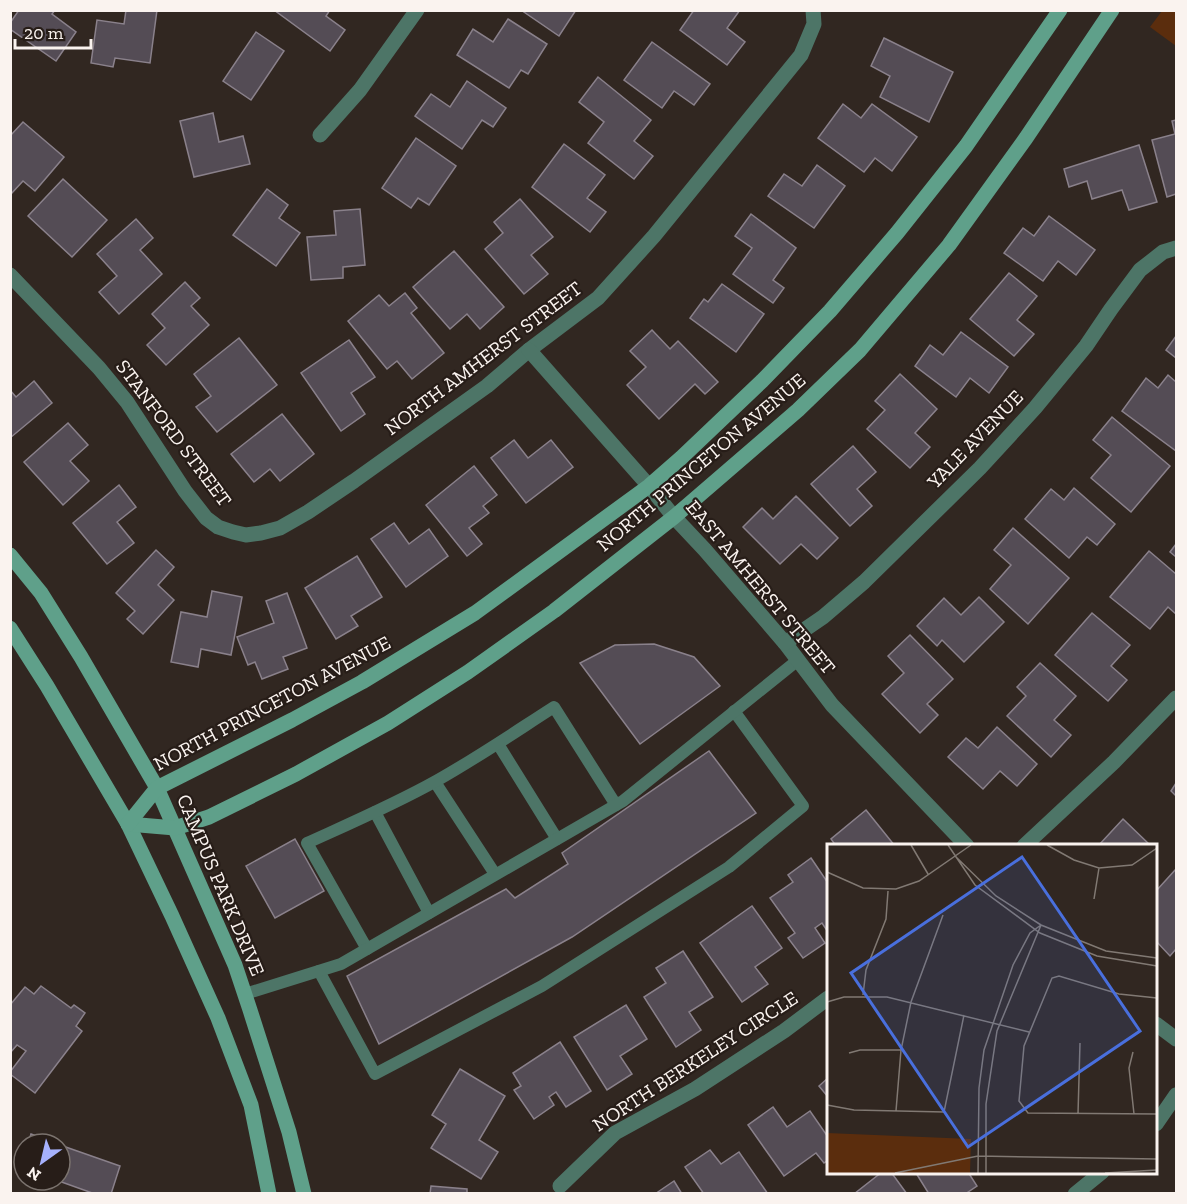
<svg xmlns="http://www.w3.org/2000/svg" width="1187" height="1204" font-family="'Zilla Slab',serif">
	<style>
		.green { fill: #5b2d0d }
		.building { fill: #544c55; stroke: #8a818b; stroke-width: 1.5 }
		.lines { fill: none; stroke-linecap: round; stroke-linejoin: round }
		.lane { stroke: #4d7567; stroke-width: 12 }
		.street { stroke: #4d7567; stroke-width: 15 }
		.secondary { stroke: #5fa08a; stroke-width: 15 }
		.labels { text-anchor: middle; stroke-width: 4.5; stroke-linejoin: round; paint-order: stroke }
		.street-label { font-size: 20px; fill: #faf3ef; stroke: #271d18 }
		.inset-road { fill: none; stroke: #817973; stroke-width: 1.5 }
		.view { fill: #496fdd; fill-opacity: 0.15; stroke: #496fdd; stroke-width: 3 }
		.inset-edge { fill: none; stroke: #faf3ef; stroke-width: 3 }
	</style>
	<rect width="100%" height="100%" fill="#312721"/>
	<path class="green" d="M1162 11H1176V46L1150 27Z"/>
	<g class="building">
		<path d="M19 10H55L52 14 76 32 56 61 10 29V23Z"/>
		<path d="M126 10H157L150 63 115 58 113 67 91 63 97 20 124 24Z"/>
		<path d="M274 10H330L326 16 345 30 330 51Z"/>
		<path d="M521 10H576L559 36Z"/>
		<path d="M694 10H740L727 28 745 42 727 65 680 30Z"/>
		<path d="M508 19 547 44 528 74 521 70 509 88 457 55 473 29 493 42Z"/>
		<path d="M256 32 284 51 251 100 223 81Z"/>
		<path d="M884 38 953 72 929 122 880 97 890 76 871 66Z"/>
		<path d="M652 42 710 84 694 105 674 91 662 108 624 80Z"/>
		<path d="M598 77 651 120 634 141 653 156 634 179 588 143 604 122 579 102Z"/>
		<path d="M467 81 506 108 493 127 482 120 462 149 415 116 431 94 450 107Z"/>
		<path d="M843 104 861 118 872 104 917 137 892 171 875 158 864 172 818 138Z"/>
		<path d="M213 113 219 142 243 136 250 164 194 177 180 121Z"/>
		<path d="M1176 120V194L1167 197 1152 140 1175 134 1172 121Z"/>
		<path d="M23 122 64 157 35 191 23 181 10 195V136Z"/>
		<path d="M416 138 456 166 429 205 418 198 411 208 382 188Z"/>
		<path d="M564 144 605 175 587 198 606 212 590 232 532 187Z"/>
		<path d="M1139 145 1157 202 1129 210 1122 190 1092 199 1087 181 1069 187 1064 169Z"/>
		<path d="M817 165 845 186 814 228 768 196 784 174 802 186Z"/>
		<path d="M63 179 107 220 72 257 28 216Z"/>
		<path d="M267 189 288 205 279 218 300 233 276 266 233 235Z"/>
		<path d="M520 199 553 237 531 255 548 274 524 294 485 249 503 233 494 222Z"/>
		<path d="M360 209 365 265 343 267V278L311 280 307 237 336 235 334 211Z"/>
		<path d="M751 214 796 248 773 280 784 288 773 303 733 274 752 248 735 236Z"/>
		<path d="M1049 216 1095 250 1076 275 1058 261 1043 281 1004 253 1023 228 1034 236Z"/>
		<path d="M136 219 153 238 140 250 162 274 119 314 99 292 117 276 97 254Z"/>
		<path d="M454 251 504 307 480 329 467 314 450 329 413 287Z"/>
		<path d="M1009 273 1037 296 1017 320 1034 334 1014 356 970 319Z"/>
		<path d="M185 282 200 298 191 306 209 325 166 365 147 345 165 328 152 314Z"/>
		<path d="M722 284 764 314 736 352 690 318 704 299 708 302Z"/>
		<path d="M405 293 417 308 411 313 444 353 412 379 397 361 387 369 348 321 379 295 389 306Z"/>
		<path d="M652 330 670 349 678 341 718 382 705 394 695 384 659 419 627 385 646 367 630 351Z"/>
		<path d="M961 332 1008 367 989 393 970 378 956 397 915 366 930 345 943 355Z"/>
		<path d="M1176 336V358L1166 350Z"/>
		<path d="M239 338 277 385 217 432 196 407 211 396 194 374Z"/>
		<path d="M349 340 375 377 351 393 365 414 341 431 301 373Z"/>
		<path d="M900 374 937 409 915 433 930 447 910 468 867 429 885 410 875 401Z"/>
		<path d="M1168 375 1176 382V451L1122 411 1146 378 1158 388Z"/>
		<path d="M34 381 52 403 10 438V390L16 397Z"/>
		<path d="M282 414 314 454 280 481 270 469 254 482 231 454Z"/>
		<path d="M1112 417 1170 466 1131 512 1091 478 1111 455 1093 440Z"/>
		<path d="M68 423 88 445 70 461 89 481 63 505 24 462Z"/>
		<path d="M514 440 528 458 551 440 573 467 526 503 491 458Z"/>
		<path d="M853 446 876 472 857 489 872 506 850 526 811 484Z"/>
		<path d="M474 466 497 495 483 506 489 513 469 528 482 544 467 556 426 505Z"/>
		<path d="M119 485 136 507 117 522 134 543 107 564 73 523Z"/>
		<path d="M1074 488 1115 524 1097 545 1087 537 1069 558 1025 519 1051 489 1064 500Z"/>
		<path d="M796 496 838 538 817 559 801 544 780 564 743 527 762 508 773 519Z"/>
		<path d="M394 523 409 544 429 529 448 556 406 587 371 539Z"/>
		<path d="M1013 528 1069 578 1028 624 990 589 1011 565 994 550Z"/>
		<path d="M1176 544V557L1170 552Z"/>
		<path d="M156 550 174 567 158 585 174 600 143 634 127 619 135 611 116 593Z"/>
		<path d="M1149 551 1176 574V614L1168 607 1150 629 1110 597Z"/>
		<path d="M357 556 382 597 351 616 358 626 336 639 305 588Z"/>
		<path d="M212 591 242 597 231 655 201 649 198 667 171 662 181 612 207 617Z"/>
		<path d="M287 593 307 648 283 657 288 669 262 679 255 662 248 665 237 637 274 623 266 601Z"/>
		<path d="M979 597 1004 622 964 662 942 640 937 646 917 626 944 598 961 615Z"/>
		<path d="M1092 613 1130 645 1111 666 1127 680 1108 701 1055 655Z"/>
		<path d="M910 635 953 679 927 704 938 715 920 733 882 694 904 673 888 656Z"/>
		<path d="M654 644 694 657 720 686 640 744 580 663 615 645Z"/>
		<path d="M1040 663 1076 696 1054 720 1071 735 1051 757 1007 716 1026 696 1017 687Z"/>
		<path d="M997 727 1037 764 1017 786 1000 771 983 789 948 757 966 738 978 748Z"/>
		<path d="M709 751 756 813 572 937 379 1044 347 976 506 889 515 898 568 864 562 853Z"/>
		<path d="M1176 783V796L1171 791Z"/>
		<path d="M866 810 895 846H836L831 839Z"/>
		<path d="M1123 819 1151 846H1098Z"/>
		<path d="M295 839 324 891 275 918 246 866Z"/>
		<path d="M811 858 828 883V932L822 923 815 928 825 943 803 958 788 938 795 933 770 898 793 882 788 875Z"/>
		<path d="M1176 869V949L1170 956 1156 941V891Z"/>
		<path d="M752 906 782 948 755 967 768 984 742 1002 700 943Z"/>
		<path d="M683 951 713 997 689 1012 701 1030 676 1047 644 997 666 983 656 968Z"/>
		<path d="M41 986 71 1008 74 1005 85 1013 76 1026 82 1031 35 1093 10 1074V1072L26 1051 17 1045 10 1053V1005L25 987 34 994Z"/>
		<path d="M626 1005 647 1039 620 1056 632 1074 607 1090 574 1037Z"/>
		<path d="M560 1042 591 1091 566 1107 556 1092 549 1097 554 1105 534 1119 514 1090 521 1086 513 1073Z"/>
		<path d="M460 1069 505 1096 479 1140 498 1152 481 1179 431 1148 446 1124 432 1115Z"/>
		<path d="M828 1078V1097L819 1086Z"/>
		<path d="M773 1107 787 1127 810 1111 828 1137V1160L824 1163 816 1153 784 1176 748 1125Z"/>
		<path d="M31 1134 58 1144H28Z"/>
		<path d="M60 1145 120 1166 111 1194H95L56 1180H60Z"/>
		<path d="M710 1150 721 1164 739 1152 768 1194H704L685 1167Z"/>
		<path d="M882 1172H891L907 1194H854Z"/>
		<path d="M917 1172H968L977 1186 965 1194H929L916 1173Z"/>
		<path d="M674 1181 682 1194H655Z"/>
		<path d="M431 1186 467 1189V1194H430Z"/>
	</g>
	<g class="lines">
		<g class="lane">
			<path d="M498 744 557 839"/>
			<path d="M435 782 495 874"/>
			<path d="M375 812 429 913"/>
			<path d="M367 949 307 843C351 823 395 804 436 781 477 758 515 732 554 707L616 805"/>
			<path d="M319 971 375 1074 542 986 729 867 803 806 734 711"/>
			<path d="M245 994 341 964 623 801 798 660"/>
		</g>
		<g class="street">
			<path d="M320 135 360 90 417 10"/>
			<path d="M10 275 99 368 127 402 185 491 206 518 218 527 233 532 246 535 261 533 280 528 308 512 354 481 487 386 529 350 598 298 654 236 801 55 814 24 813 10"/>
			<path d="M529 350 649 486 674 517 705 550 785 643 832 705 967 846"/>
			<path d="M785 643 823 617 864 582 980 468 1035 408 1086 346 1111 309 1140 270 1163 252 1176 248"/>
			<path d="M1024 846 1114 762 1176 698"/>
			<path d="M1156 1024 1176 1039"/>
			<path d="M1156 1124 1176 1095"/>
			<path d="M560 1186 615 1133 695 1089 784 1031 828 998"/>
			<path d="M1075 1194 1102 1172"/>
		</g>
		<g class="secondary">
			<path d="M10 555 41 593 81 657 157 788 235 965 250 1010 289 1132 304 1194"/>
			<path d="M10 628 47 686 128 824 172 916 218 1018 251 1105 269 1194"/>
			<path d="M128 824 175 828 209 817 296 774 388 723 468 672 554 611 674 517 798 410 860 350 949 245 1026 138 1112 10"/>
			<path d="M128 824 157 788 292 720 362 682 475 613 649 486 681 458 762 381 830 311 897 233 966 146 1060 10"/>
		</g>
	</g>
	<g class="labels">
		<g class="street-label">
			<text transform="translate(483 358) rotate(-37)" y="7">NORTH AMHERST STREET</text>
			<text transform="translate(174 433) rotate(53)" y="7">STANFORD STREET</text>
			<text transform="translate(975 439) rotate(-46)" y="7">YALE AVENUE</text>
			<text transform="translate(701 462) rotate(-40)" y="7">NORTH PRINCETON AVENUE</text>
			<text transform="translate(761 587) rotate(50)" y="7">EAST AMHERST STREET</text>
			<text transform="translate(272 703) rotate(-28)" y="7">NORTH PRINCETON AVENUE</text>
			<text transform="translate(221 885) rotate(67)" y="7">CAMPUS PARK DRIVE</text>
			<text transform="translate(695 1061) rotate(-33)" y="7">NORTH BERKELEY CIRCLE</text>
		</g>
	</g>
	<g transform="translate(827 844)">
		<rect width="330" height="330" fill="#312721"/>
		<path d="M0 289 144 295 143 329H0Z" fill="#5b2d0d"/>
		<path class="inset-road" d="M84 1 101 30M121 1 148 41 213 89 270 112 330 122M220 1 247 16 272 24 305 21 330 4M128 12 169 52 214 81 279 107 330 114M0 28 36 44 69 45 92 37 144 1M267 55 272 24M36 151 39 126 59 75 61 47M330 154 292 150 232 132 225 134 197 202 192 257 201 269 330 270M0 158 17 153H60L202 188M306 208 302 224 307 270M22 209 33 206H74M0 261 27 266 117 268 137 171M69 267 74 206 84 158 116 71M251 270 253 199M68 329 151 312 330 315M151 329 152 244 157 206 186 121 203 89 214 81M159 329V260L170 187 214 81M278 329 330 326"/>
		<path class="view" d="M195 13 313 187 141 303 24 129Z"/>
		<rect width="330" height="330" class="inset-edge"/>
	</g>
	<rect width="1187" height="1204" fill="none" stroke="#faf3ef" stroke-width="24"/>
	<g transform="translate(42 1162) rotate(214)"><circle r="28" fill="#271d18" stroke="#7b736e" stroke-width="1.5"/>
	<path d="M0-4.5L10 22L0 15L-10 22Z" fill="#a6b1fc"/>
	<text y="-9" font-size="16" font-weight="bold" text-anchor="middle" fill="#faf3ef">N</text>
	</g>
	<path d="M15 39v9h76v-9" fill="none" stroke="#faf3ef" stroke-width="3"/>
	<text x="24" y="39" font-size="18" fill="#faf3ef" stroke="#271d18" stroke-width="4.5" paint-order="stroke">20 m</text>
</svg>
